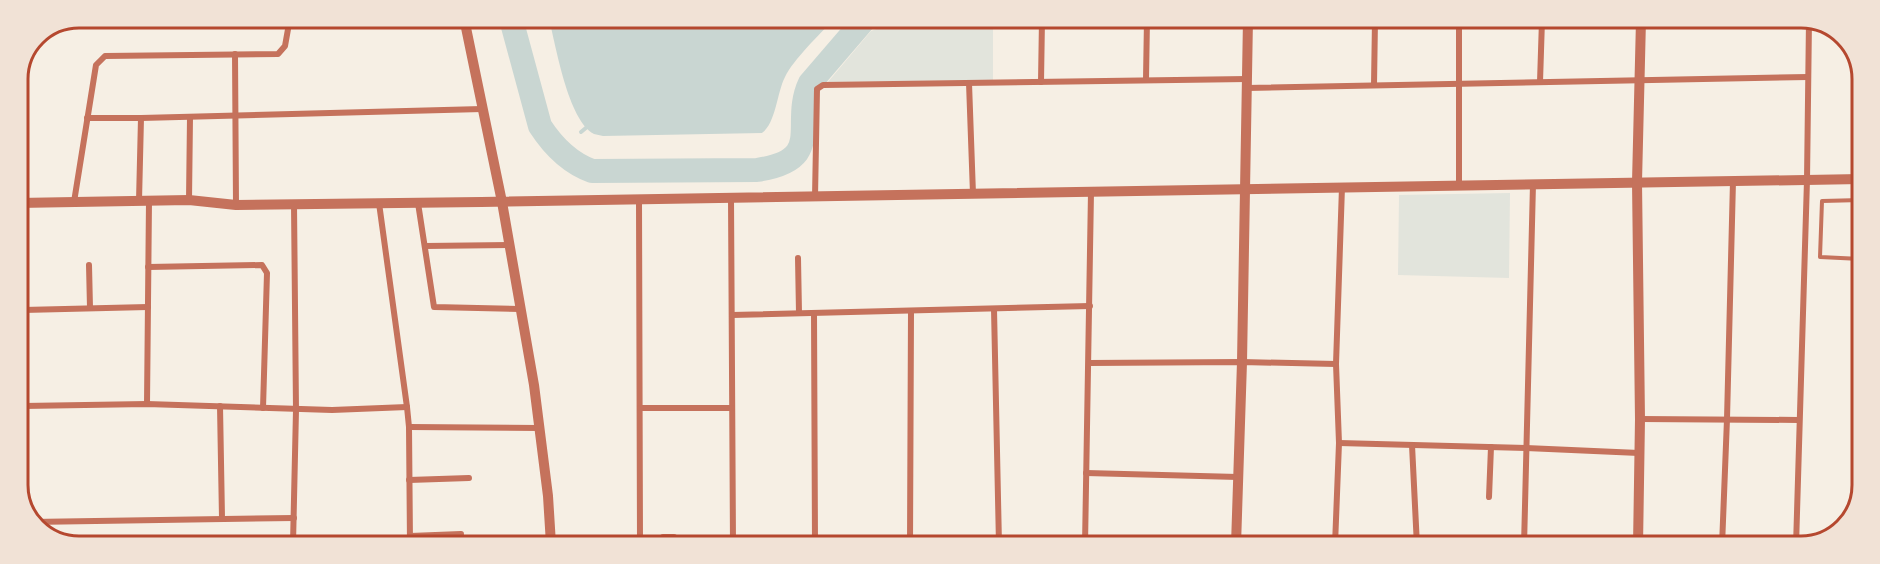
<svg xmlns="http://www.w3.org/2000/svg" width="1880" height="564" font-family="'Playfair Display',serif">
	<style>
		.green { fill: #e2e4dc }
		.water { fill: #c9d6d2 }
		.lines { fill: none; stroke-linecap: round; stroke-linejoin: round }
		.stream { stroke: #c9d6d2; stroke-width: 4 }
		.river { stroke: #c9d6d2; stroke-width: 24 }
		.service { stroke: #c5725c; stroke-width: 4 }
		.minor { stroke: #c5725c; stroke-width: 6 }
		.tertiary { stroke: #c5725c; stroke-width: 10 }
		.rim { fill: none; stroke: #b5482f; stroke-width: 3 }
	</style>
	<rect width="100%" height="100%" fill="#f6efe4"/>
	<g class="green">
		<path d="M970 19H993V80L828 82 871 31 885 26 953 23Z"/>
		<path d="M1510 193 1509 278 1398 275 1399 195Z"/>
	</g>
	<path class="water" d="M549 19H834C820 34 793 60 785 77 777 92 776 123 762 133L603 136C600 135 597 135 594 134 568 120 556 46 549 19Z"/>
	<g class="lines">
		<g class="stream">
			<path d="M581 132 587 127"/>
			<path d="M562 152 568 147"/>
		</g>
		<path class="river" d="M511 19 540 126C553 146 570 163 592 171L757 170C827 159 790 125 810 83L865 19"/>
		<path class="service" d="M1861 259 1820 257 1822 201 1861 200"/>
		<g class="minor">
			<path d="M360 18 464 23"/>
			<path d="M235 54 236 205"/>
			<path d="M1146 79 1147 19"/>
			<path d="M1041 82 1042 19"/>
			<path d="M1540 82 1542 20"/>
			<path d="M969 83 973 194"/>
			<path d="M1374 85 1375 20"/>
			<path d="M1247 88 1808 77"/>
			<path d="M87 118H141L482 109"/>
			<path d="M1459 185V20"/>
			<path d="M815 197 817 89 823 85 1247 79"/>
			<path d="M731 198 733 545"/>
			<path d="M189 200 190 117"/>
			<path d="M639 200 640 545"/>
			<path d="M139 201 141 118"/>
			<path d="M74 202 96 65 105 56 278 54 285 46 290 18"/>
			<path d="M18 203 23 310 26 510"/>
			<path d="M379 203 407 407 409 427 410 544"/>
			<path d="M418 203 434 307 520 309"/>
			<path d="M425 246 509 245"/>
			<path d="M798 258 799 313"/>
			<path d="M89 265 90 308"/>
			<path d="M148 267 262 265 267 273 263 408"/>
			<path d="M994 309 999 545"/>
			<path d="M23 310 148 307"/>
			<path d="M814 313 815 545"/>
			<path d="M732 315 1090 306"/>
			<path d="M1089 363 1242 362 1336 364"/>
			<path d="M147 404 149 201"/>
			<path d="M23 406 147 404 332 410 407 407"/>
			<path d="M220 406 222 518"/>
			<path d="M640 408H732"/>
			<path d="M1640 419 1799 420"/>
			<path d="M409 427 539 428"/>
			<path d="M1339 443 1526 448 1639 453"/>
			<path d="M1412 445 1417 546"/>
			<path d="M1086 473 1238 477"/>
			<path d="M409 480 469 478"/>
			<path d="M1489 497 1491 447"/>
			<path d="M31 522 294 518"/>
			<path d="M410 536 461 534"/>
			<path d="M293 544 296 410 294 204"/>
			<path d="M663 545V537H674"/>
			<path d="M910 545 911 311"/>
			<path d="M1085 545 1091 192"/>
			<path d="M1335 545 1339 443 1336 364 1342 187"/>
			<path d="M1524 546 1533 184"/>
			<path d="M1722 546 1727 419 1733 181"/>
			<path d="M1796 546 1807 180 1809 20"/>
		</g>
		<g class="tertiary">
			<path d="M464 18 502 202 534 385 548 496 551 544"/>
			<path d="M18 203 189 200 236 205 481 202 1861 179"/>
			<path d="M1236 545 1242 362 1248 19"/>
			<path d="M1638 546 1640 419 1637 182 1641 20"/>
		</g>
	</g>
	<path d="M0 0H1880V564H0ZM79 28H1801A51 51 0 0 1 1852 79V485A51 51 0 0 1 1801 536H79A51 51 0 0 1 28 485V79A51 51 0 0 1 79 28Z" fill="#f1e2d6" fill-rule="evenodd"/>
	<path class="rim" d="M79 28H1801A51 51 0 0 1 1852 79V485A51 51 0 0 1 1801 536H79A51 51 0 0 1 28 485V79A51 51 0 0 1 79 28Z"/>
</svg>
